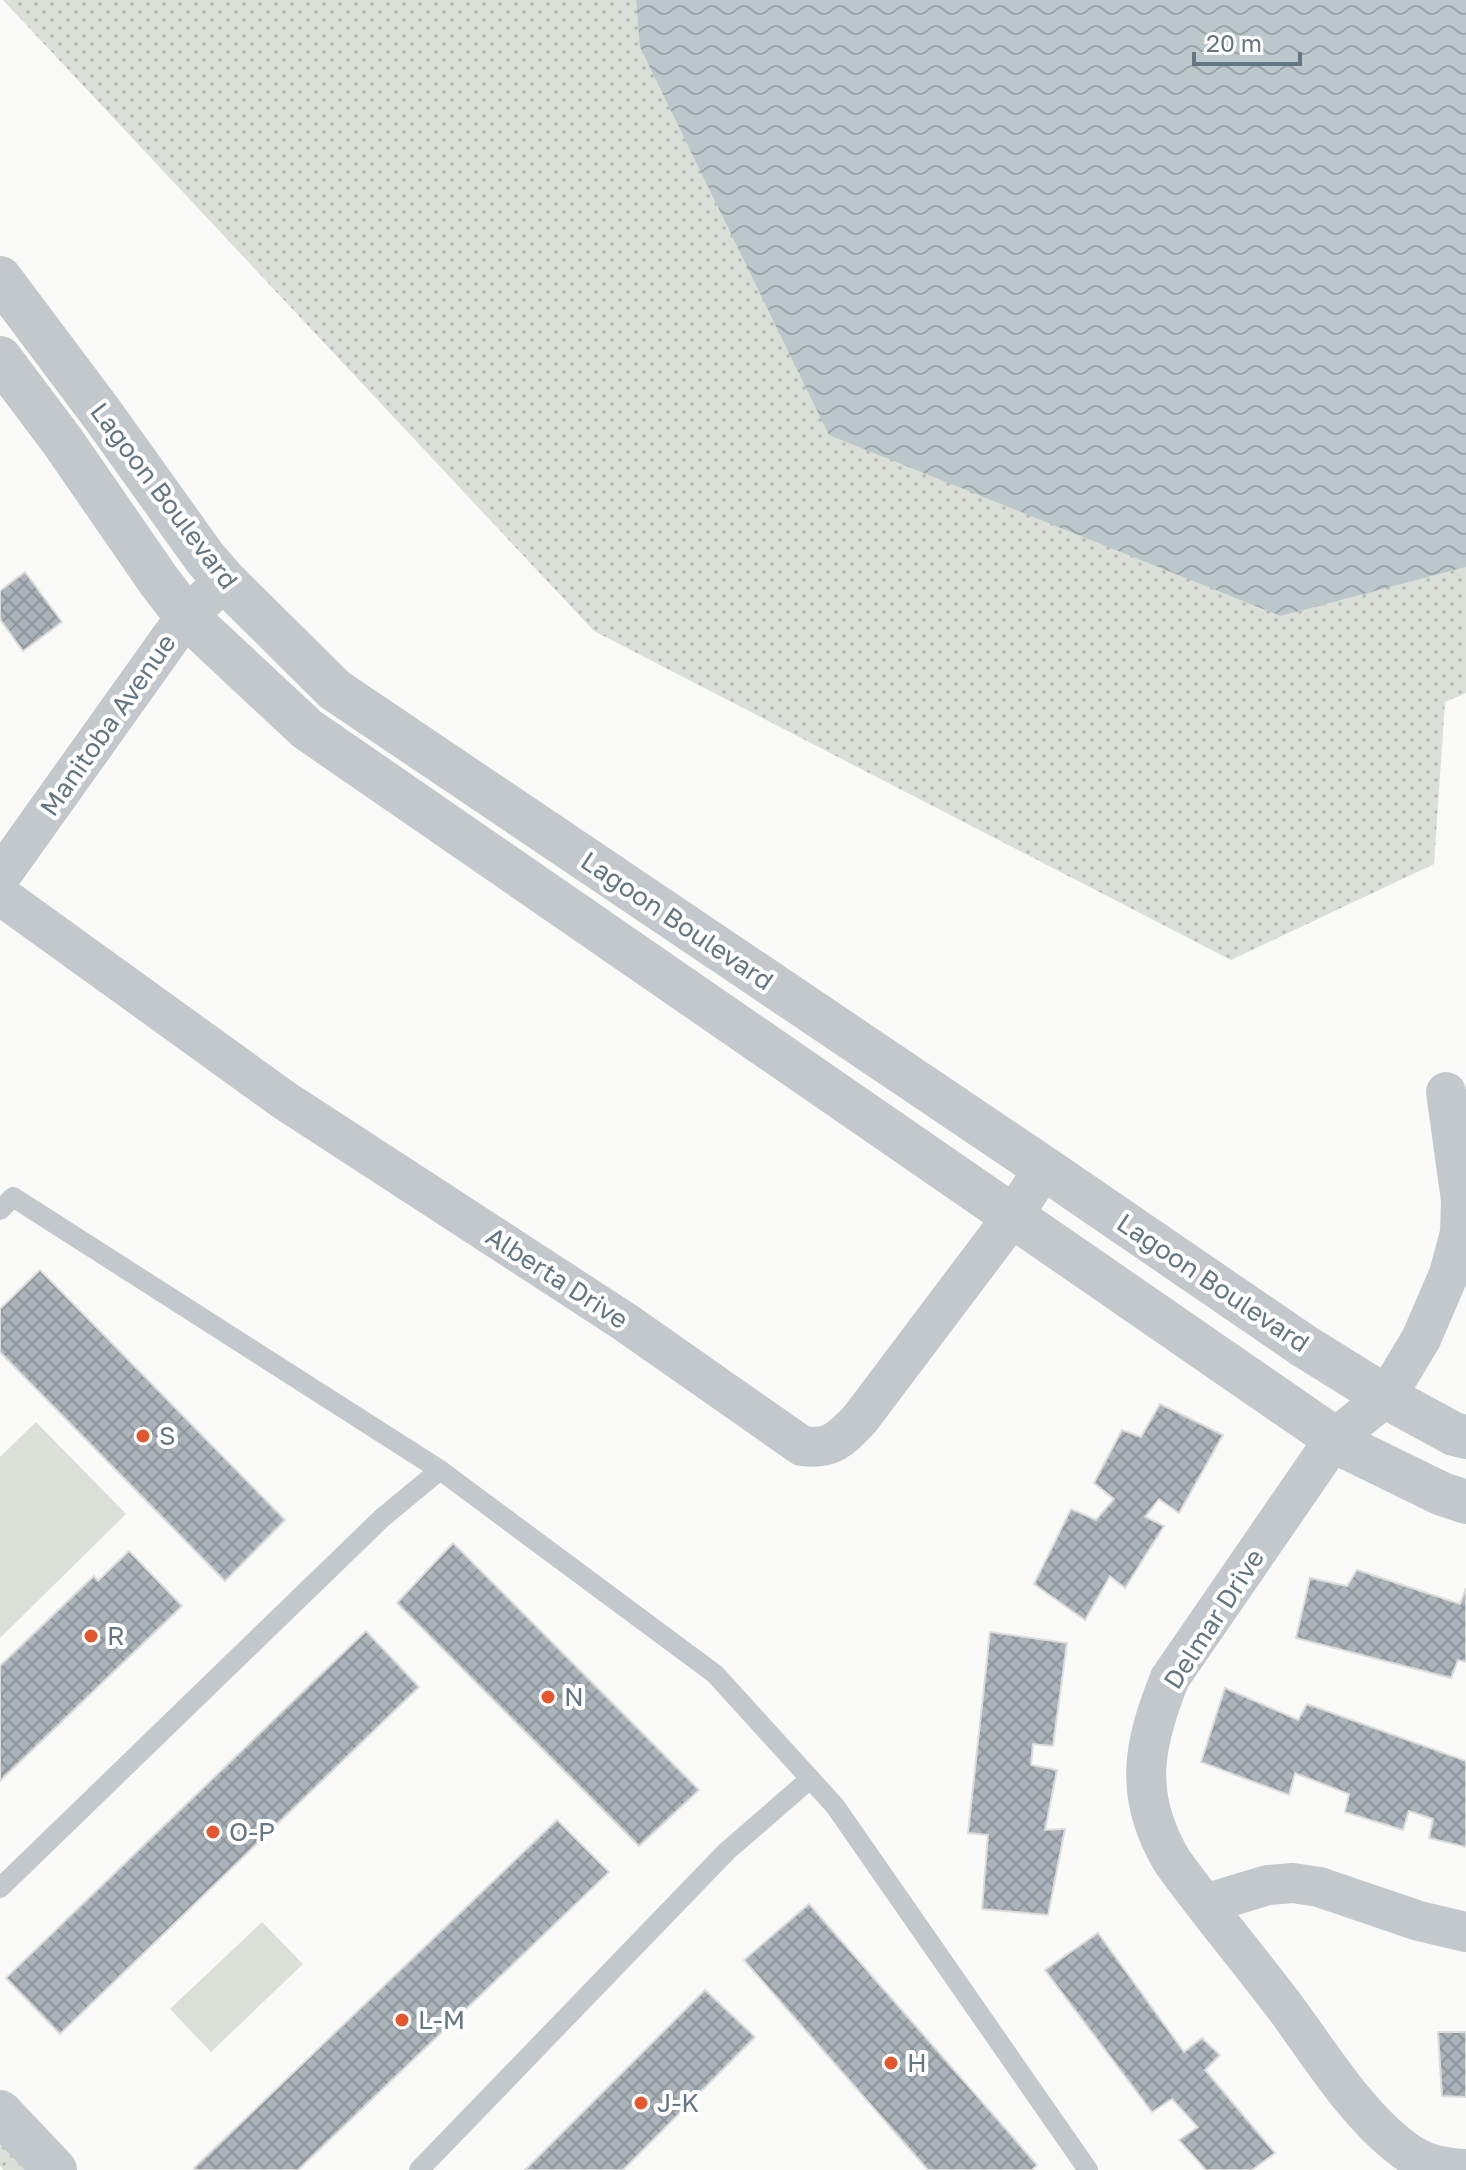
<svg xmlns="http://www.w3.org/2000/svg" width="1466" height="2170" font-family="'Golos Text',sans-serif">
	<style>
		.grass { fill: url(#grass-dots) }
		.park { fill: #dadfd7 }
		.water { fill: url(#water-waves) }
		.building { fill: url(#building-cross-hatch); stroke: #dcdcda; stroke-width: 2 }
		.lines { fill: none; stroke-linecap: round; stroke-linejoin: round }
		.service { stroke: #c3c8cc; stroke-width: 20 }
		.minor { stroke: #c3c8cc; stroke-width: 40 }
		.tertiary { stroke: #c3c8cc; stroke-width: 44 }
		.poi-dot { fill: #e4572e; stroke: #fff; stroke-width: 3 }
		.labels { text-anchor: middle; stroke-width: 8; stroke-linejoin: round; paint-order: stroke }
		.street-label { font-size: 26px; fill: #657683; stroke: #fff }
		.poi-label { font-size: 26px; fill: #657683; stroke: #fff; text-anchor: start }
	</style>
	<defs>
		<pattern id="grass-dots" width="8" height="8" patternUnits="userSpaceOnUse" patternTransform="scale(2)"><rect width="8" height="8" fill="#dadfd7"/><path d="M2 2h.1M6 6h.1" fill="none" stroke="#b4b9b4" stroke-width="1.8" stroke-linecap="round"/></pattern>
		<pattern id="water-waves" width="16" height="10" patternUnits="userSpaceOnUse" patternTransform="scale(2)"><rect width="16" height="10" fill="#bbc7cb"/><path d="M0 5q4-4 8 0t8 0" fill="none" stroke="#9ca6aa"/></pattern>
		<pattern id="building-cross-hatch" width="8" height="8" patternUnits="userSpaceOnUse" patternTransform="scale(2)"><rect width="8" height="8" fill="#aab3b9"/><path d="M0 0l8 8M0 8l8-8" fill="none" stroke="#8e969c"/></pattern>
	</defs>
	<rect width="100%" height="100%" fill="#fafaf8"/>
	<g class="grass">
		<path d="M3 0H636L641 47 1281 616 1466 567V693L1445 702 1434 864 1231 960 594 631Z"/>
		<path d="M0 2137 32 2170H3L0 2166Z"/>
	</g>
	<g class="park">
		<path d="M36 1422 126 1514 0 1638V1457Z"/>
		<path d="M262 1922 303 1964 211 2052 170 2009Z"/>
	</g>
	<path class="water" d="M636 0H1466V567L1281 616 829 435 640 47Z"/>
	<g class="building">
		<path d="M25 572 62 622 23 651 0 619V591Z"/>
		<path d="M40 1270 285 1520 225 1581 0 1352V1309Z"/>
		<path d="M1160 1404 1223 1435 1179 1513 1159 1499 1145 1517 1164 1526 1125 1588 1110 1576 1085 1620 1034 1584 1071 1509 1096 1520 1114 1499 1094 1483 1122 1430 1141 1437Z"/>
		<path d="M453 1543 699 1790 639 1846 397 1603Z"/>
		<path d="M129 1551 182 1606 0 1781V1666L94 1576 98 1581Z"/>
		<path d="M1357 1570 1460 1604 1466 1588V1662L1458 1660 1451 1678 1296 1638 1310 1578 1347 1586Z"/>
		<path d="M366 1631 419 1687 60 2034 6 1978Z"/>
		<path d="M990 1632 1067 1643 1053 1746 1033 1744 1031 1765 1057 1770 1045 1830 1065 1829 1048 1915 982 1909 988 1835 968 1833Z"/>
		<path d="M1225 1688 1298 1720 1307 1704 1466 1761V1847L1429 1838 1433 1819 1409 1811 1403 1830 1345 1812 1349 1794 1295 1773 1289 1795 1201 1762Z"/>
		<path d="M557 1820 609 1872 298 2170H196L194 2168Z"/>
		<path d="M809 1904 1037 2165 1032 2170H928L744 1960Z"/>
		<path d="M1098 1933 1184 2052 1202 2038 1220 2055 1205 2070 1275 2153 1252 2170H1206L1179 2140 1198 2127 1172 2099 1152 2112 1045 1970Z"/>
		<path d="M705 1990 755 2037 623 2170H525Z"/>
		<path d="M1438 2032H1466V2097L1442 2096Z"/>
	</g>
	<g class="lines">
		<g class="service">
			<path d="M0 1210 13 1197 440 1470 715 1674 835 1806 1088 2170"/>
			<path d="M0 1888 382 1518 440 1470"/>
			<path d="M419 2170 727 1851 810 1779"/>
		</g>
		<g class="minor">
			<path d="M0 877 186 616 225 581"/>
			<path d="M0 895 284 1100 625 1322 802 1446C831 1450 841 1439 860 1419L1013 1216 1044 1168"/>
			<path d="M1446 1092 1461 1200 1460 1233 1449 1274 1421 1339 1386 1397 1335 1438 1170 1678C1143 1745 1133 1795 1172 1861 1208 1911 1248 1958 1285 2007 1319 2053 1357 2115 1403 2149 1422 2164 1442 2168 1466 2169"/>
			<path d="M1205 1904 1268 1885 1293 1883 1319 1887 1419 1921 1466 1932"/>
		</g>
		<g class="tertiary">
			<path d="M0 278 102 414 205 558 225 581 335 690 1044 1168 1304 1346 1386 1397 1454 1434 1466 1437"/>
			<path d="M0 358 63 442 159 581 186 616 307 729 1350 1449 1442 1494 1466 1502"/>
			<path d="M0 2112 55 2170"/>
		</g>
	</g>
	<g class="poi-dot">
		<circle cx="143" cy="1436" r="8"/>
		<circle cx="91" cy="1636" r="8"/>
		<circle cx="548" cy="1697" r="8"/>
		<circle cx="213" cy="1832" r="8"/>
		<circle cx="402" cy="2020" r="8"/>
		<circle cx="891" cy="2063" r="8"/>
		<circle cx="641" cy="2103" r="8"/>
	</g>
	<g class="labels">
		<g class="street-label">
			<text transform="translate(164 496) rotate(53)" y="9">Lagoon Boulevard</text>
			<text transform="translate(108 725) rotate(-55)" y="9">Manitoba Avenue</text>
			<text transform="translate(677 921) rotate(34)" y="9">Lagoon Boulevard</text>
			<text transform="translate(557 1278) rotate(33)" y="9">Alberta Drive</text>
			<text transform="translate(1213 1283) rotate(34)" y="9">Lagoon Boulevard</text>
			<text transform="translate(1214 1619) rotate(-57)" y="9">Delmar Drive</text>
		</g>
		<g class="poi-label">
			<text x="159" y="1445">S</text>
			<text x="107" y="1645">R</text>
			<text x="564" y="1706">N</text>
			<text x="229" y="1841">O-P</text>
			<text x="418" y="2029">L-M</text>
			<text x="907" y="2072">H</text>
			<text x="657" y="2112">J-K</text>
		</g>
	</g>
	<path d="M1194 52v12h106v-12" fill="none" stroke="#657683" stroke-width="4"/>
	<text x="1206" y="52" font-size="24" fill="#657683" stroke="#ffffff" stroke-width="6" paint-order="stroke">20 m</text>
</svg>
